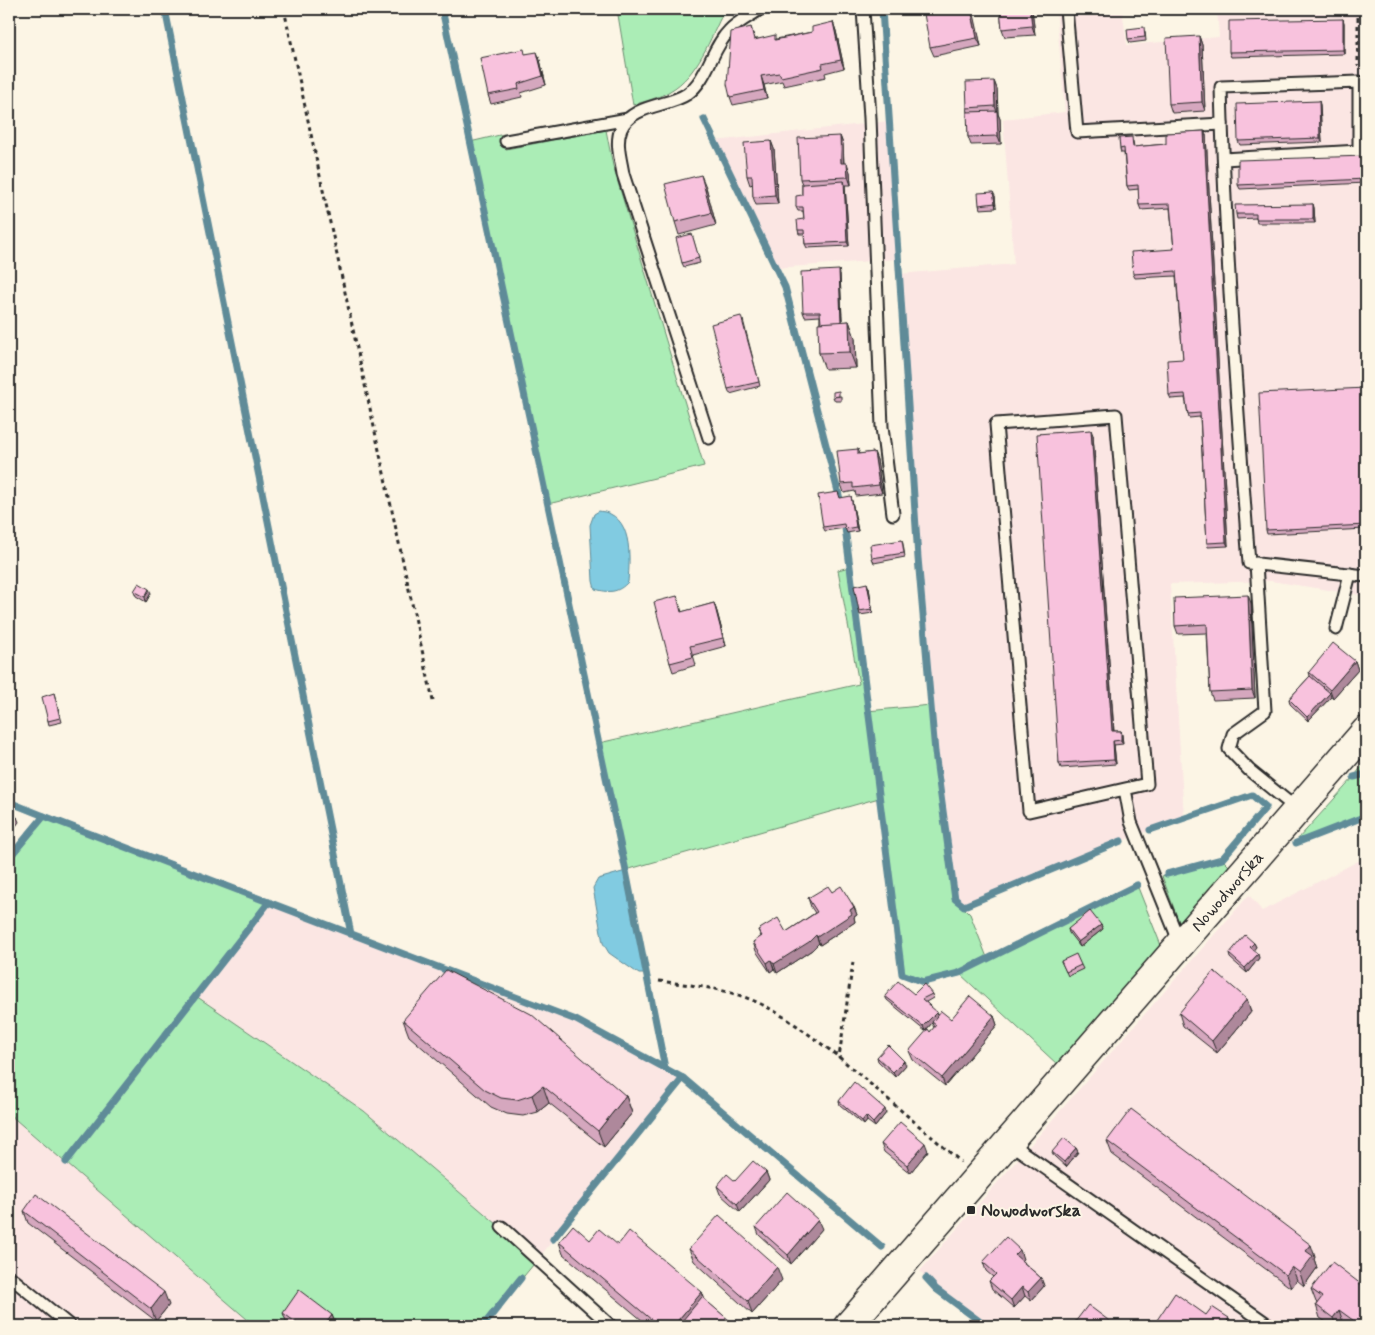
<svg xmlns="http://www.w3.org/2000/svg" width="1375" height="1335" font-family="Mynerve,sans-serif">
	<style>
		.built { fill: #fbe6e3 }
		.green { fill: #abedb6; stroke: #6b8c70 }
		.water { fill: #81cbe1; stroke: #5f8b98 }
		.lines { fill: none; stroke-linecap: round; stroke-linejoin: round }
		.stream { stroke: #5f8b98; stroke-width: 7 }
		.lane-casing { stroke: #2b2b2b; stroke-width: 15 }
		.secondary-casing { stroke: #2b2b2b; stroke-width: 31 }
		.path { stroke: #2b2b2b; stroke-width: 3; stroke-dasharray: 4 4; stroke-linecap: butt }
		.lane { stroke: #fcf5e5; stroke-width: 11 }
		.secondary { stroke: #fcf5e5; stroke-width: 28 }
		.wall { fill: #d5a7be; stroke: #2b2b2b }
		.shaded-wall { fill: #ae889b; stroke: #2b2b2b }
		.building { fill: #f8c2dd; stroke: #2b2b2b }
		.poi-dot { fill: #2b2b2b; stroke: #fcf5e5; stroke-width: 2 }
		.labels { text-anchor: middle; stroke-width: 4; stroke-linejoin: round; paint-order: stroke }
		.street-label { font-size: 18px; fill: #2b2b2b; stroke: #fcf5e5 }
		.poi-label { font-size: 18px; font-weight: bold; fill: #2b2b2b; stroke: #fcf5e5; text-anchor: start }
	</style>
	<rect width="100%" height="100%" fill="#fcf5e5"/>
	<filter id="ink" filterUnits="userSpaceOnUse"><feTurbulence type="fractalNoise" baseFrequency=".02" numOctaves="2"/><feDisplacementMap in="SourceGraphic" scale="10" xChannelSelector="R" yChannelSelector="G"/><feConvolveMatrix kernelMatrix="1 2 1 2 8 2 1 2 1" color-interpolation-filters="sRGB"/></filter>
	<g filter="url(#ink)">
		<g class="built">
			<path d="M1056 9H1122L1127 45 1219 37 1217 9H1366V596L1271 581 1170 584 1184 818 1121 841 964 906 955 899 935 752 918 558 899 274 1014 264 1003 119 1065 112Z"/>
			<path d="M889 121 898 259 776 268 715 141Z"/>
			<path d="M1366 857V1326H986L936 1289 920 1271 1249 895 1262 911Z"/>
			<path d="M269 902 576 1020 683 1078 538 1259 364 1111 196 996Z"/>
			<path d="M9 1114 63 1160 255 1326H9Z"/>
		</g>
		<g class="green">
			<path d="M617 9H724V11C710 39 698 75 670 91 659 98 645 101 633 105Z"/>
			<path d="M606 130 613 166 704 466 548 504 470 142 504 134 506 149Z"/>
			<path d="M849 567 867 711 931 705 955 899 970 914 988 960 1137 885 1162 948 1058 1065 959 973 923 982 902 974 892 888 879 798 626 870 599 743 859 684 838 570Z"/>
			<path d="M1366 760V815L1297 840 1354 777Z"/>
			<path d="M44 816 269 902 196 996 364 1111 538 1259 483 1326H255L9 1114V858Z"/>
			<path d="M1222 859 1230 867 1180 925 1162 876Z"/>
		</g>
		<g class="water">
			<path d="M599 511C633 514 630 556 628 582 618 593 609 593 595 589L593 581 590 525 594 514Z"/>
			<path d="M626 871 646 974H639L609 953 603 943 593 888 598 879Z"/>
		</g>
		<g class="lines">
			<g class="stream">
				<path d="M165 9 351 934"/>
				<path d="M442 9 626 871 665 1068"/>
				<path d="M724 9V11"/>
				<path d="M882 9 918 558 935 752 955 899 964 906 1121 841"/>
				<path d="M704 119 785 287 842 507"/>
				<path d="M844 520 902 974 923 982 959 973 1137 885"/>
				<path d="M1354 777 1366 774"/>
				<path d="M9 802 44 816 9 858"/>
				<path d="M44 816 576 1020 683 1078 882 1247"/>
				<path d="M1150 830 1252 795 1266 807 1222 859 1167 874"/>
				<path d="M1296 843 1366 816"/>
				<path d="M66 1162 269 902"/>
				<path d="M553 1239 683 1078"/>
				<path d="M926 1278 936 1289 986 1326"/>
				<path d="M483 1326 521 1278"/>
			</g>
			<defs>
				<g id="lane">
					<path d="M863 9 870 118 882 427 893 514"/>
					<path d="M1066 9 1077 132 1222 124"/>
					<path d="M506 141 628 119"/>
					<path d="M1224 159 1359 151V82L1221 87C1225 246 1237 404 1249 563L1366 576"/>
					<path d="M709 438 623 174C621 160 615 143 621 129 632 104 668 107 687 94 708 79 711 49 729 31 737 22 750 16 760 9"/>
					<path d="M1256 563 1265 711 1233 734 1229 749 1249 770 1298 810"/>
					<path d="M1336 629 1350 574"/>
					<path d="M1125 789 1029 811 996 424 1116 415 1147 784 1125 789 1131 822 1175 931 1182 942"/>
					<path d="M1008 1142 1270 1326"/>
					<path d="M502 1227 611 1326"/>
					<path d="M9 1276 70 1326"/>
				</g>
				<path id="secondary" d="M848 1326 1366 731"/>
			</defs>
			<use href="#lane" class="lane-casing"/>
			<use href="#secondary" class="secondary-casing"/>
			<g class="path">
				<path d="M284 9 433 701"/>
				<path d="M1358 9V66"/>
				<path d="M853 962 839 1057 961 1162"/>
				<path d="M659 981C690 985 723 988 752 1000 782 1012 813 1038 839 1057"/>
			</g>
			<use href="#lane" class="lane"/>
			<use href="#secondary" class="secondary"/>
		</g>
		<g class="wall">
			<path d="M952 9H972L981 46 934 56 930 47Z"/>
			<path d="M1000 9H1032L1035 35 1005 37 1002 29Z"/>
			<path d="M1195 9H1210V13L1196 14Z"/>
			<path d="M1343 19 1344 23V54L1231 57 1229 52Z"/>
			<path d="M833 22 836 31 844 68 825 73 826 77 784 86 782 81 764 85 767 98 733 105 730 97 751 27 755 39H776L812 32Z"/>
			<path d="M1145 31 1146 41 1130 43 1128 39Z"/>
			<path d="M1199 36 1202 45 1205 111 1172 113 1169 104Z"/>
			<path d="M526 54 540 60 546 85 521 93 522 97 491 104 488 95Z"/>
			<path d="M994 81 997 89 998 114 1000 119 1001 144 971 145 968 137V112L967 108Z"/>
			<path d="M1319 101 1320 105 1322 142 1240 145 1238 141Z"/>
			<path d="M1206 135 1228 546 1208 547 1207 543 1200 417 1189 418 1188 414 1185 398 1171 399 1169 395 1183 359 1176 276 1135 278 1133 274 1174 249 1170 208 1141 210 1139 205V189L1129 190 1127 186 1124 153H1121L1120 149 1133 141 1134 147 1166 144Z"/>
			<path d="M840 136 843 144 844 163 850 172 851 185H845L849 246 807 248 805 244 804 234H799L798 230 804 219 803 211H798L796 207 802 195V184L800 179Z"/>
			<path d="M771 141 774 149 778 204 756 205 753 197V184L750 185 747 176Z"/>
			<path d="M1366 156V183L1240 189 1238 185Z"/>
			<path d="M706 187 716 225 679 235 675 222Z"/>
			<path d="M995 196 996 208 980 209 979 205Z"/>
			<path d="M1313 204 1314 208 1315 223H1257L1256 218 1237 219 1236 214Z"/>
			<path d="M693 238 700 263 684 267 682 263Z"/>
			<path d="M840 274 842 322 849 321 855 338 856 368 825 369 819 353 820 316 805 317 803 312Z"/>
			<path d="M743 320 760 386 730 394 728 389Z"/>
			<path d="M1366 388V529L1267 534 1266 530Z"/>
			<path d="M841 396V401H835L833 397Z"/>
			<path d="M1093 435 1114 731H1121L1122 735 1123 744 1114 745 1116 764 1061 768 1059 763Z"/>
			<path d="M858 449 860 454 874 452 877 460 882 493 856 496 855 491 844 493 841 484Z"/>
			<path d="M840 498 852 501 858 531 847 533 845 528 825 531 823 527Z"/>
			<path d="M902 540 903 544 905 557 874 563 872 558Z"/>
			<path d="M869 588 873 613 860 615 859 611Z"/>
			<path d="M134 591 151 593 146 602 136 596Z"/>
			<path d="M677 596 682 612 714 603 717 612 726 646 693 655 696 665 673 672 670 663Z"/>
			<path d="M1251 603 1255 698 1213 700 1210 692 1207 633 1178 634 1175 626Z"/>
			<path d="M1355 661 1358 670 1333 698 1331 697 1308 721 1290 704 1289 699 1310 676 1309 672Z"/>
			<path d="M54 693 62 722 49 725 48 721Z"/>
			<path d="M832 892 854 907 857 915 854 917 855 922 820 945 819 943 812 950 777 973 774 969 770 972 756 951 753 942 761 937 758 930 786 932 815 913 811 907 808 898Z"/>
			<path d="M1101 925 1103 929 1080 947 1069 933 1068 929Z"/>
			<path d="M1254 943 1256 947 1253 950 1259 958 1247 973 1230 958 1229 954Z"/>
			<path d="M1061 961 1081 965 1083 969 1068 976Z"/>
			<path d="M914 994H932L933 998 926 1002 938 1015 951 1019 994 1016 997 1025 945 1086 913 1060 909 1051 934 1028 932 1023 925 1031 887 1000 885 996Z"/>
			<path d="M1247 999 1251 1012 1217 1053 1183 1026 1179 1013Z"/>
			<path d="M403 1020 626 1096 632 1113 604 1147 549 1103 538 1112 523 1116 507 1114 491 1107 409 1036Z"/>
			<path d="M877 1057 906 1065 895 1077 878 1061Z"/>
			<path d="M839 1101 886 1113 875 1127 867 1121 864 1125 840 1105Z"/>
			<path d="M1107 1141 1315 1257 1314 1259 1317 1268 1304 1286 1297 1280 1291 1288 1112 1154Z"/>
			<path d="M881 1144 928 1151 910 1173 884 1152Z"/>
			<path d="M1076 1148 1078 1152 1066 1167 1054 1156 1052 1152Z"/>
			<path d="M766 1172 769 1180 740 1212 720 1194 717 1186Z"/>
			<path d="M24 1211 169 1305 156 1321 28 1223Z"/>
			<path d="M756 1227 822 1229 791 1264 759 1235Z"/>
			<path d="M590 1240 618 1245 702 1292 705 1300 731 1322 732 1326H649L563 1254 559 1242Z"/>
			<path d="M689 1249 782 1280 752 1314 694 1261Z"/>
			<path d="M1023 1259 1021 1260 1041 1278 1044 1286 1031 1301 1025 1296 1014 1308 992 1289 989 1281 993 1277 986 1271 983 1262Z"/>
			<path d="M1311 1289 1366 1326H1348L1343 1322 1340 1326H1332L1320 1318 1316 1305 1317 1303 1316 1302Z"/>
			<path d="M283 1313 332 1315 335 1323 333 1326H293L286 1321Z"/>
			<path d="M1206 1315 1229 1318 1232 1326H1159L1157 1320Z"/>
		</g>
		<g class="shaded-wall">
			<path d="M971 9 974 14 981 46 977 38Z"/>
			<path d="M1030 9H1032L1035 35 1032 26Z"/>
			<path d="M1343 19 1344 23V54L1343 50Z"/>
			<path d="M833 22 836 31 844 68 841 60Z"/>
			<path d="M1199 36 1202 45 1205 111 1202 102Z"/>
			<path d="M537 52 540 60 546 85 543 76Z"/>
			<path d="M761 76 764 85 767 98 764 90Z"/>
			<path d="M994 81 997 89 998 114 1000 119 1001 144 998 136 997 112 995 106Z"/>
			<path d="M1319 101 1320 105 1322 142 1320 138Z"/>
			<path d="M1204 131 1206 135 1228 546 1226 542Z"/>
			<path d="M840 136 843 144 844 172 841 163Z"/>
			<path d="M771 141 774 149 778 204 775 195Z"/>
			<path d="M847 163 850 172 851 185 848 177Z"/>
			<path d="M701 175 706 187 716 225 711 213Z"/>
			<path d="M844 181 845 185 849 246 847 242Z"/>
			<path d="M993 192 995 196 996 208 995 203Z"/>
			<path d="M1313 204 1314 208 1315 223 1313 219Z"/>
			<path d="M839 270 840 274 843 339 842 334Z"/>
			<path d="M849 321 855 338 856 368 850 352Z"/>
			<path d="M1091 430 1093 435 1114 735 1112 731Z"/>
			<path d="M874 452 877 460 882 493 879 485Z"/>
			<path d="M851 496 858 531 856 527Z"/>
			<path d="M867 583 869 588 873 613 872 609Z"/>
			<path d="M149 589 151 593 146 602 145 597Z"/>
			<path d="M1248 595 1251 603 1255 698 1252 690Z"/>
			<path d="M714 603 717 612 726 646 723 638Z"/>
			<path d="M1355 661 1358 670 1333 698 1330 690Z"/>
			<path d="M1330 693 1331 697 1308 721 1307 717Z"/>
			<path d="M1121 731 1122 735 1123 744 1121 740Z"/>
			<path d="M1113 741 1114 745 1116 764 1114 760Z"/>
			<path d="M17 817 19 822 9 835V829Z"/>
			<path d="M854 907 857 915 854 917 855 922 820 945 817 937Z"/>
			<path d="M1101 925 1103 929 1080 947 1078 942Z"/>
			<path d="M816 935 819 943 812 950 777 973 774 964Z"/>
			<path d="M1254 943 1256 947 1252 952 1250 947Z"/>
			<path d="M1258 954 1259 958 1247 973 1245 968Z"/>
			<path d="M771 960 774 969 770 972 767 963Z"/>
			<path d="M1247 999 1251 1012 1217 1053 1212 1041Z"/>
			<path d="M937 1012 938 1016 925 1031 923 1026Z"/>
			<path d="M994 1016 997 1025 945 1086 942 1078Z"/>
			<path d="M904 1061 906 1065 895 1077 893 1072Z"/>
			<path d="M543 1086 549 1103 538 1112 532 1095Z"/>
			<path d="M626 1096 632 1113 604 1147 598 1131Z"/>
			<path d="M885 1109 886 1113 875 1127 873 1123Z"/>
			<path d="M866 1116 867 1121 864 1125 862 1121Z"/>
			<path d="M925 1143 928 1151 910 1173 907 1165Z"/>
			<path d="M1076 1148 1078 1152 1066 1167 1064 1162Z"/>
			<path d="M766 1172 769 1180 740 1212 737 1204Z"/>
			<path d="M818 1220 822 1229 791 1264 788 1255Z"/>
			<path d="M1311 1245 1315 1257 1314 1259 1317 1268 1304 1286 1300 1273 1306 1251Z"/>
			<path d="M1020 1250 1023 1259 1018 1263 1015 1255Z"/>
			<path d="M777 1267 782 1280 752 1314 748 1301Z"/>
			<path d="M1292 1267 1297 1280 1291 1288 1286 1275Z"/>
			<path d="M1041 1278 1044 1286 1031 1301 1028 1292Z"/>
			<path d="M1022 1287 1025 1296 1014 1308 1011 1300Z"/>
			<path d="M164 1292 169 1305 156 1321 151 1309Z"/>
			<path d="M702 1292 706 1304 688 1326H673Z"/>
			<path d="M1339 1310 1343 1322 1340 1326H1336L1333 1318Z"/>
			<path d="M332 1315 335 1323 333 1326H324Z"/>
			<path d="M1229 1318 1232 1326H1224Z"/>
		</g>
		<g class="building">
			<path d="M952 9H971L977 38 930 47 924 14Z"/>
			<path d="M1000 9H1030L1032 26 1002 29Z"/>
			<path d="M1343 19V50L1229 52V21Z"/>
			<path d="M833 22 841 60 822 64 823 68 781 77 779 73 761 76 764 90 730 97 727 84 731 32 751 27 754 40 775 35V40L812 32V27Z"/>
			<path d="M1144 27 1145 37 1128 39 1127 29Z"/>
			<path d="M1199 36 1202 102 1169 104 1166 38Z"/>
			<path d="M524 49 525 54 537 52 543 76 518 84 519 89 488 95 480 58Z"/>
			<path d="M1364 50H1366V79Z"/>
			<path d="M994 81 995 106 967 108 966 82Z"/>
			<path d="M1319 101 1320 138 1238 141 1237 104Z"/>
			<path d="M997 111 998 136 968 137 967 112Z"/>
			<path d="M1204 131 1226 542 1207 543 1200 413 1188 414 1185 394 1169 395 1167 360 1183 359 1176 271 1133 274 1131 252 1174 249 1170 204 1139 205 1138 185 1127 186 1124 148 1120 149 1119 138 1132 137 1133 147 1166 144V133Z"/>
			<path d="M840 136 841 163H847L848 177 800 179 798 138Z"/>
			<path d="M771 141 775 195 753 197 752 176H747L744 143Z"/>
			<path d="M1366 156V179L1238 185V160Z"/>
			<path d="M701 175 711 213 675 222 665 184Z"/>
			<path d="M844 181 847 242 805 244 804 230H798L797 220 804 219 803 207H796V196L802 195V184Z"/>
			<path d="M993 192 995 203 979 205 978 193Z"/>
			<path d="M1313 204V219H1256V214H1236L1235 205Z"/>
			<path d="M692 234 699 258 682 263 676 238Z"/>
			<path d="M839 270 841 322 821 323 820 312H803L801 272Z"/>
			<path d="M741 316 759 382 728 389 711 324Z"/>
			<path d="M849 321 850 352 819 353 818 323Z"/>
			<path d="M1366 388V525L1266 530 1259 393Z"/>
			<path d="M839 391V396L833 397V392Z"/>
			<path d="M1091 430 1112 731H1121V740L1113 741 1114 760 1059 763 1037 434Z"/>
			<path d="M858 449V454L874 452 879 485 853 488V483L841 484 837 451Z"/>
			<path d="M838 492 840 498 851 496 856 527 845 529 844 524 823 527 818 495Z"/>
			<path d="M902 540 904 553 872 558 870 545Z"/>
			<path d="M139 583 149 589 145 597 134 591Z"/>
			<path d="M867 583 872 609 859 611 854 586Z"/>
			<path d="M1248 595 1252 690 1210 692 1207 624 1175 626 1174 598Z"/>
			<path d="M677 596 681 612 714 603 723 638 690 646 693 657 670 663 654 602Z"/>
			<path d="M1333 643 1355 661 1330 690 1309 672Z"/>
			<path d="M1310 676 1330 693 1307 717 1289 699Z"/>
			<path d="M54 693 60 718 48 721 42 697Z"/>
			<path d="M9 811 17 817 9 829Z"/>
			<path d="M828 886 832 892 841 886 854 907 850 910 852 914 817 937 816 935 809 942 774 964 771 960 767 963 753 942 762 936 758 930 778 918 786 932 817 912 808 898Z"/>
			<path d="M1090 911 1101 925 1078 942 1068 929Z"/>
			<path d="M1245 935 1254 943 1250 947 1258 954 1245 968 1229 954Z"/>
			<path d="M1076 954 1081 965 1066 972 1061 961Z"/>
			<path d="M446 970 531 1014 626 1096 598 1131 543 1086 532 1095 517 1100 501 1098 485 1090 403 1020Z"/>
			<path d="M1214 971 1247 999 1212 1041 1179 1013Z"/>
			<path d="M898 981 914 994 924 984 932 994 922 999 937 1012 923 1026 885 996Z"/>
			<path d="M970 996 994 1016 942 1078 909 1051 928 1029 930 1032 936 1025 932 1022 941 1011 951 1019Z"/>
			<path d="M888 1045 904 1061 893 1072 877 1057Z"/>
			<path d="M854 1082 885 1109 873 1123 866 1116 862 1121 839 1101Z"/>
			<path d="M1131 1109 1311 1245 1306 1251 1313 1256 1300 1273 1292 1267 1286 1275 1107 1141Z"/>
			<path d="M900 1122 925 1143 907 1165 881 1144Z"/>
			<path d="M1064 1138 1076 1148 1064 1162 1052 1152Z"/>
			<path d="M753 1161 766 1172 737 1204 717 1186 727 1174 735 1181Z"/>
			<path d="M787 1192 818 1220 788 1255 756 1227Z"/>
			<path d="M36 1194 164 1292 151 1309 24 1211Z"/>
			<path d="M719 1215 777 1267 748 1301 689 1249Z"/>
			<path d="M573 1225 590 1240 599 1229 618 1245 629 1231 702 1292 673 1326H659L559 1242Z"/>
			<path d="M1006 1237 1020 1250 1015 1255 1041 1278 1028 1292 1022 1287 1011 1300 989 1281 996 1274 983 1262Z"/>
			<path d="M1332 1262 1366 1288V1326H1361L1339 1310 1333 1318 1316 1305 1322 1297 1311 1289Z"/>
			<path d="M299 1290 332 1315 324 1326H301L283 1313Z"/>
			<path d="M1175 1293 1206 1315 1212 1307 1229 1318 1224 1326H1166L1157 1320Z"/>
			<path d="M702 1297 731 1322 727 1326H678Z"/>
			<path d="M1088 1305 1116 1326H1072Z"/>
		</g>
	</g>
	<rect class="poi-dot" x="966" y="1205" width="10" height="10" rx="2.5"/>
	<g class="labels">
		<g class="street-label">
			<text transform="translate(1227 891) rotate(-49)" y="6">Nowodworska</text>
		</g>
		<g class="poi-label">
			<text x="981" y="1216">Nowodworska</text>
		</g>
	</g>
	<rect width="1375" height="1335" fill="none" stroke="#fcf5e5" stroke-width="30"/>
	<rect x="15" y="15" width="1345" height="1305" fill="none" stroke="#2b2b2b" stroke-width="2" filter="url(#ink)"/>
</svg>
